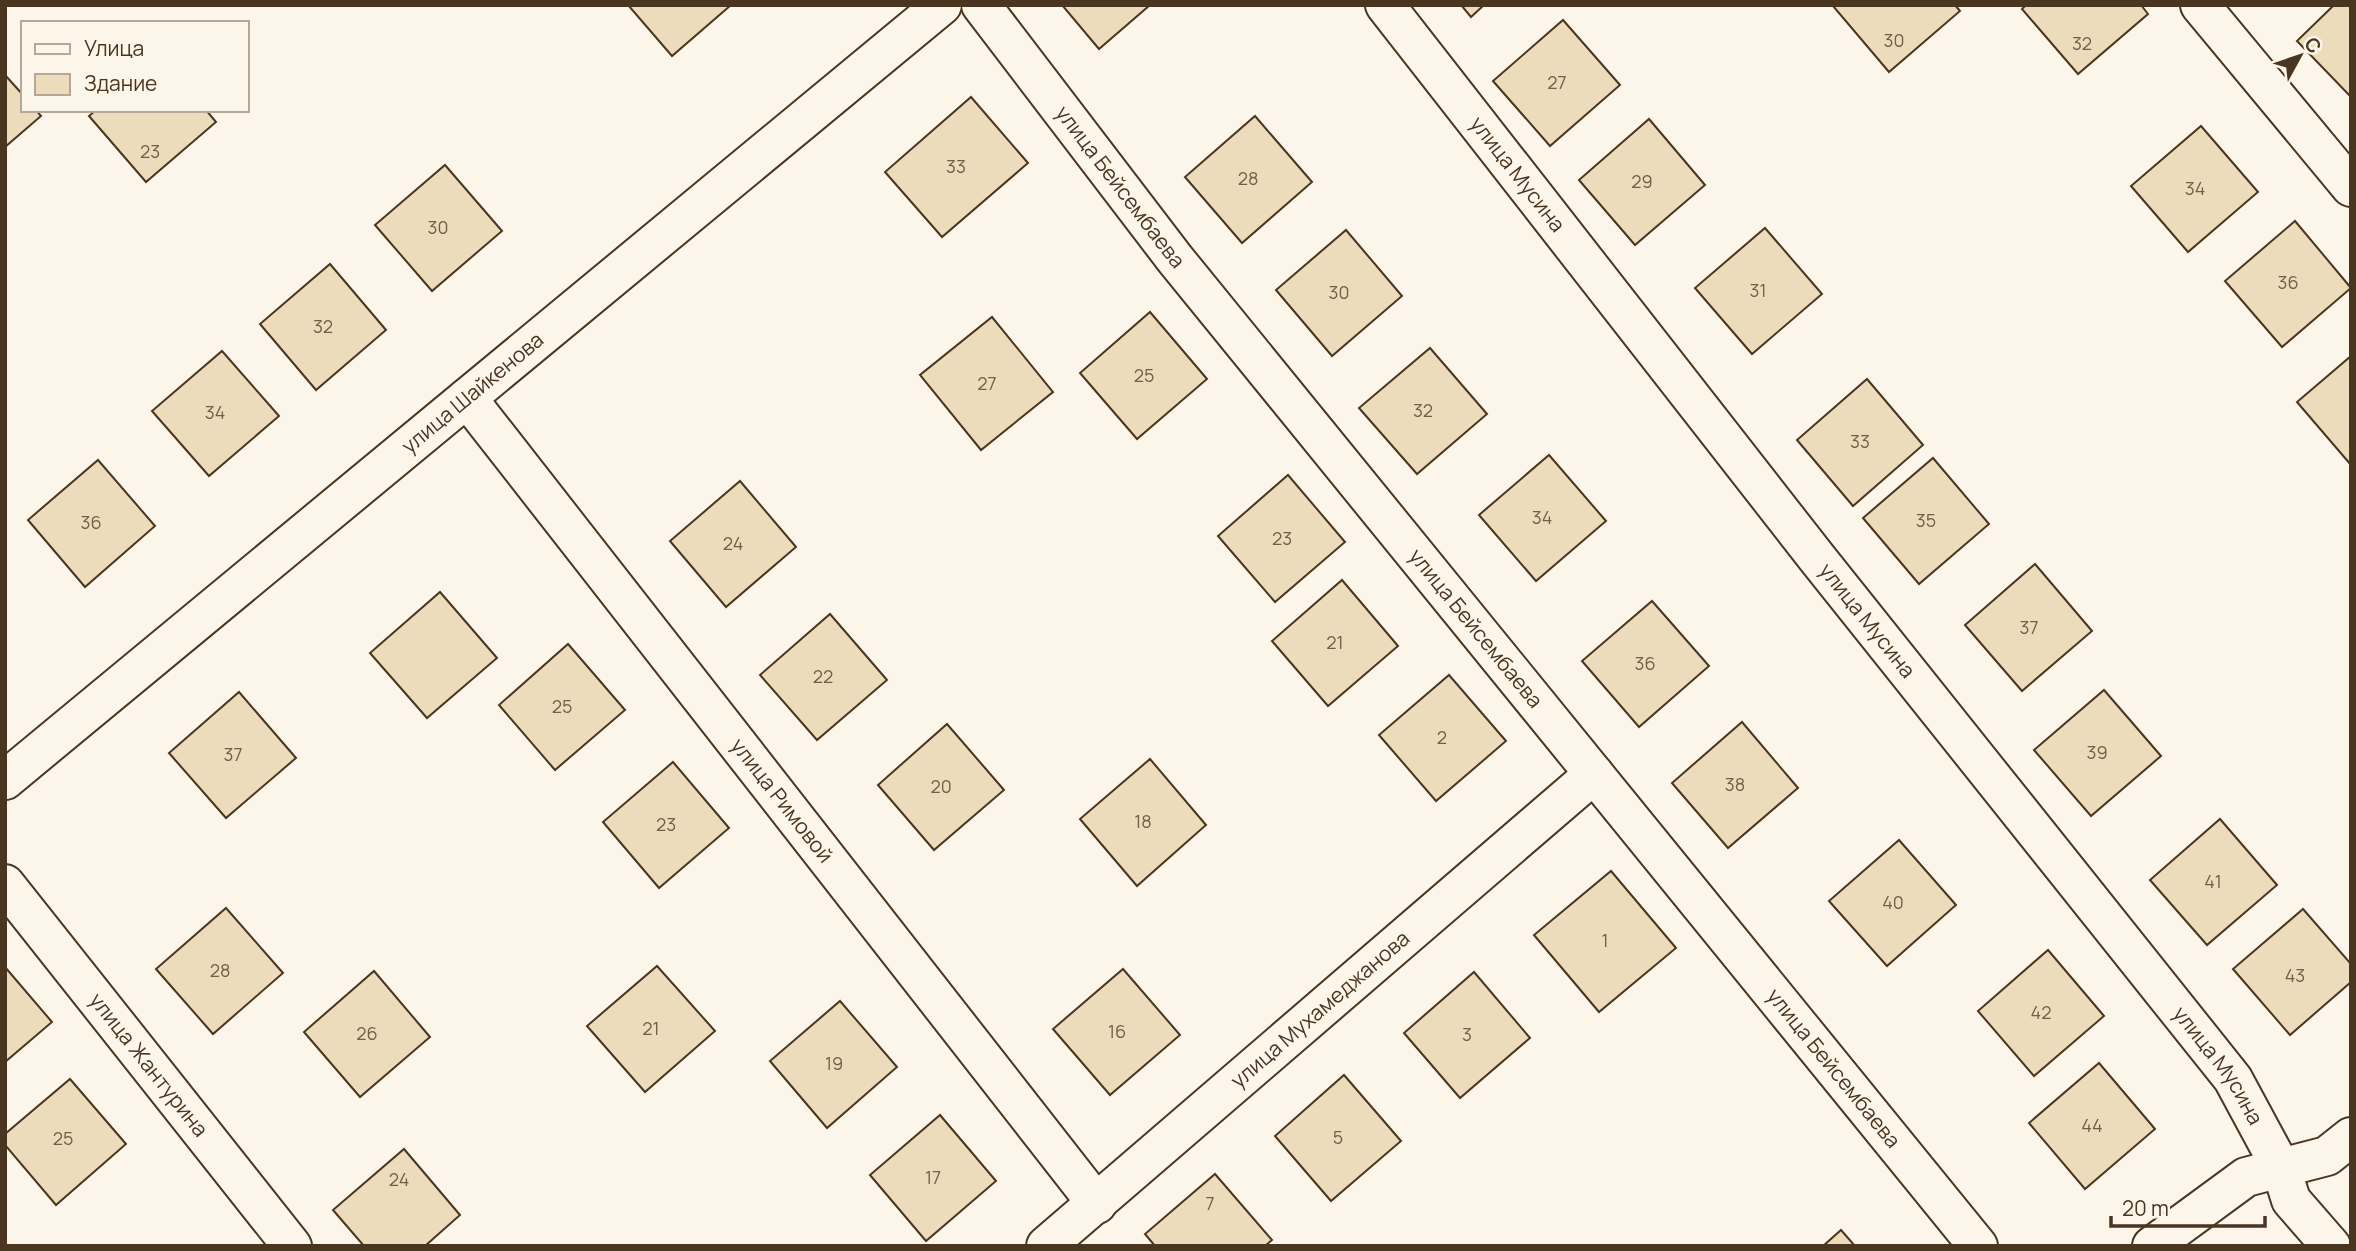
<svg xmlns="http://www.w3.org/2000/svg" width="2356" height="1251" font-family="Manrope,sans-serif">
	<style>
		.building { fill: #ecdcbc; stroke: #4a3520; stroke-width: 2 }
		.lines { fill: none; stroke-linecap: round; stroke-linejoin: round }
		.minor-casing { stroke: #4a3520; stroke-width: 42 }
		.minor { stroke: #fbf6e9; stroke-width: 38 }
		.labels { text-anchor: middle; stroke-width: 5; stroke-linejoin: round; paint-order: stroke }
		.number-label { font-size: 18px; fill: #725f47 }
		.street-label { font-size: 21px; fill: #4a3520; stroke: #fbf6e9 }
	</style>
	<rect width="100%" height="100%" fill="#fbf6e9"/>
	<g class="building">
		<path d="M628 5H731L672 56Z"/>
		<path d="M1062 5H1150L1099 49Z"/>
		<path d="M1461 5H1484L1471 17Z"/>
		<path d="M1955 5 1960 11 1889 72 1833 6Z"/>
		<path d="M2026 5H2141L2148 14 2078 74 2022 9Z"/>
		<path d="M2334 5H2351V97L2297 41Z"/>
		<path d="M1563 20 1620 85 1550 146 1493 81Z"/>
		<path d="M5 75 23 95V110H36L41 116 5 147Z"/>
		<path d="M971 97 1028 163 942 237 885 172Z"/>
		<path d="M96 110H206L216 122 146 182 89 116Z"/>
		<path d="M1255 116 1312 182 1242 243 1185 177Z"/>
		<path d="M1649 119 1705 185 1635 245 1579 180Z"/>
		<path d="M2201 126 2258 192 2188 252 2131 186Z"/>
		<path d="M445 165 502 231 432 291 375 225Z"/>
		<path d="M2295 221 2351 288 2282 347 2225 281Z"/>
		<path d="M1765 228 1822 294 1752 354 1695 288Z"/>
		<path d="M1346 230 1402 296 1332 356 1276 290Z"/>
		<path d="M330 264 386 330 316 390 260 324Z"/>
		<path d="M1150 312 1207 379 1137 439 1080 373Z"/>
		<path d="M992 317 1053 392 981 450 920 375Z"/>
		<path d="M1430 348 1487 414 1417 474 1359 408Z"/>
		<path d="M222 351 279 416 209 476 152 411Z"/>
		<path d="M2351 356V465L2297 402Z"/>
		<path d="M1867 379 1923 445 1853 506 1797 440Z"/>
		<path d="M1549 455 1606 521 1536 581 1479 515Z"/>
		<path d="M1933 458 1989 524 1919 584 1863 518Z"/>
		<path d="M98 460 155 526 85 587 28 520Z"/>
		<path d="M1288 475 1345 542 1275 602 1218 536Z"/>
		<path d="M740 481 796 547 726 607 670 541Z"/>
		<path d="M2035 564 2092 631 2022 691 1965 625Z"/>
		<path d="M1342 580 1398 646 1328 706 1272 641Z"/>
		<path d="M440 592 497 658 427 718 370 653Z"/>
		<path d="M1652 601 1709 666 1639 727 1582 661Z"/>
		<path d="M830 614 887 680 817 740 760 675Z"/>
		<path d="M568 644 625 710 555 770 499 705Z"/>
		<path d="M1449 675 1506 741 1436 801 1379 735Z"/>
		<path d="M2104 690 2161 756 2091 816 2034 750Z"/>
		<path d="M239 692 296 758 226 818 169 753Z"/>
		<path d="M1742 722 1798 788 1728 848 1672 783Z"/>
		<path d="M947 724 1004 790 934 850 878 785Z"/>
		<path d="M1150 759 1206 825 1137 886 1080 819Z"/>
		<path d="M673 762 729 828 659 888 603 822Z"/>
		<path d="M2220 819 2277 885 2207 945 2150 880Z"/>
		<path d="M1899 840 1956 905 1887 966 1829 901Z"/>
		<path d="M1611 871 1676 948 1599 1012 1534 935Z"/>
		<path d="M226 908 283 973 213 1034 156 969Z"/>
		<path d="M2303 909 2351 964V982L2290 1035 2233 969Z"/>
		<path d="M2048 950 2104 1016 2034 1076 1978 1011Z"/>
		<path d="M657 966 715 1031 645 1092 587 1026Z"/>
		<path d="M5 967 52 1022 5 1062Z"/>
		<path d="M1123 969 1180 1035 1110 1095 1053 1029Z"/>
		<path d="M374 971 430 1037 360 1097 304 1032Z"/>
		<path d="M1474 972 1530 1038 1460 1098 1404 1033Z"/>
		<path d="M840 1001 897 1067 827 1128 770 1061Z"/>
		<path d="M2099 1063 2155 1129 2085 1189 2029 1123Z"/>
		<path d="M1344 1075 1401 1141 1331 1201 1275 1136Z"/>
		<path d="M70 1079 126 1144 56 1205 5 1145V1134Z"/>
		<path d="M940 1115 996 1181 926 1241 870 1175Z"/>
		<path d="M404 1149 460 1215 425 1246H364L333 1210Z"/>
		<path d="M1215 1174 1272 1240 1265 1246H1155L1145 1234Z"/>
		<path d="M1841 1230 1855 1246H1823Z"/>
	</g>
	<g class="lines">
		<defs>
			<g id="minor">
				<path id="s1" d="M981 5 1175 259 1978 1246"/>
				<path id="s2" d="M1385 5 1817 558 2233 1079 2281 1168 2291 1200 2331 1246"/>
				<path d="M2200 5 2351 187"/>
				<path id="s3" d="M467 398 1097 1204"/>
				<path id="s4" d="M5 780 942 5"/>
				<path id="s5" d="M5 884 292 1246"/>
				<path id="s6" d="M1046 1246 1594 774"/>
				<path d="M2152 1246 2246 1177 2327 1156 2351 1137"/>
			</g>
		</defs>
		<use href="#minor" class="minor-casing"/>
		<use href="#minor" class="minor"/>
	</g>
	<g class="labels">
		<g class="number-label">
			<text x="1894" y="47">30</text>
			<text x="2082" y="50">32</text>
			<text x="1557" y="89">27</text>
			<text x="150" y="158">23</text>
			<text x="956" y="173">33</text>
			<text x="1248" y="185">28</text>
			<text x="1642" y="188">29</text>
			<text x="2195" y="195">34</text>
			<text x="438" y="234">30</text>
			<text x="2288" y="289">36</text>
			<text x="1758" y="297">31</text>
			<text x="1339" y="299">30</text>
			<text x="323" y="333">32</text>
			<text x="1144" y="382">25</text>
			<text x="987" y="390">27</text>
			<text x="1423" y="417">32</text>
			<text x="215" y="419">34</text>
			<text x="1860" y="448">33</text>
			<text x="1542" y="524">34</text>
			<text x="1926" y="527">35</text>
			<text x="91" y="529">36</text>
			<text x="1282" y="545">23</text>
			<text x="733" y="550">24</text>
			<text x="2029" y="634">37</text>
			<text x="1335" y="649">21</text>
			<text x="1645" y="670">36</text>
			<text x="823" y="683">22</text>
			<text x="562" y="713">25</text>
			<text x="1442" y="744">2</text>
			<text x="2097" y="759">39</text>
			<text x="233" y="761">37</text>
			<text x="1735" y="791">38</text>
			<text x="941" y="793">20</text>
			<text x="1143" y="828">18</text>
			<text x="666" y="831">23</text>
			<text x="2213" y="888">41</text>
			<text x="1893" y="909">40</text>
			<text x="1605" y="947">1</text>
			<text x="220" y="977">28</text>
			<text x="2295" y="982">43</text>
			<text x="2041" y="1019">42</text>
			<text x="651" y="1035">21</text>
			<text x="1117" y="1038">16</text>
			<text x="367" y="1040">26</text>
			<text x="1467" y="1041">3</text>
			<text x="834" y="1070">19</text>
			<text x="2092" y="1132">44</text>
			<text x="1338" y="1144">5</text>
			<text x="63" y="1145">25</text>
			<text x="933" y="1184">17</text>
			<text x="399" y="1186">24</text>
			<text x="1210" y="1210">7</text>
		</g>
		<g class="street-label">
			<text dy="7" stroke="none"><textPath href="#s2" startOffset="215">улица Мусина</textPath></text>
			<text dy="7" stroke="none"><textPath href="#s1" startOffset="229">улица Бейсембаева</textPath></text>
			<text dy="7" stroke="none"><textPath href="#s4" startOffset="607">улица Шайкенова</textPath></text>
			<text dy="7" stroke="none"><textPath href="#s2" startOffset="782">улица Мусина</textPath></text>
			<text dy="7" stroke="none"><textPath href="#s1" startOffset="796">улица Бейсембаева</textPath></text>
			<text dy="7" stroke="none"><textPath href="#s3" startOffset="511">улица Римовой</textPath></text>
			<text dy="7" stroke="none"><textPath href="#s6" startOffset="362">улица Мухамеджанова</textPath></text>
			<text dy="7" stroke="none"><textPath href="#s5" startOffset="231">улица Жантурина</textPath></text>
			<text dy="7" stroke="none"><textPath href="#s2" startOffset="1349">улица Мусина</textPath></text>
			<text dy="7" stroke="none"><textPath href="#s1" startOffset="1363">улица Бейсембаева</textPath></text>
		</g>
	</g>
	<rect width="2356" height="1251" fill="none" stroke="#4a3520" stroke-width="14"/>
	<rect x="21" y="21" width="228" height="91" fill="#fbf6e9" stroke="#b4a999" stroke-width="2"/>
	<rect x="35" y="44" width="35" height="10" fill="#fbf6e9" stroke="#b4a999" stroke-width="2"/>
	<text x="84" y="56" font-size="21" fill="#4a3520">Улица</text>
	<rect x="35" y="74" width="35" height="21" fill="#ecdcbc" stroke="#b4a999" stroke-width="2"/>
	<text x="84" y="91" font-size="21" fill="#4a3520">Здание</text>
	<g transform="translate(2300 56) rotate(50)" stroke="#fbf6e9" stroke-width="5" paint-order="stroke">
	<path d="M0-5L12 26L0 18L-12 26Z" fill="#4a3520"/>
	<text y="-10" font-size="19" font-weight="bold" text-anchor="middle" fill="#4a3520">С</text>
	</g>
	<path d="M2111 1216v10h154v-10" fill="none" stroke="#4a3520" stroke-width="3.5"/>
	<text x="2122" y="1216" font-size="21" fill="#4a3520" stroke="#fbf6e9" stroke-width="5" paint-order="stroke">20 m</text>
</svg>
